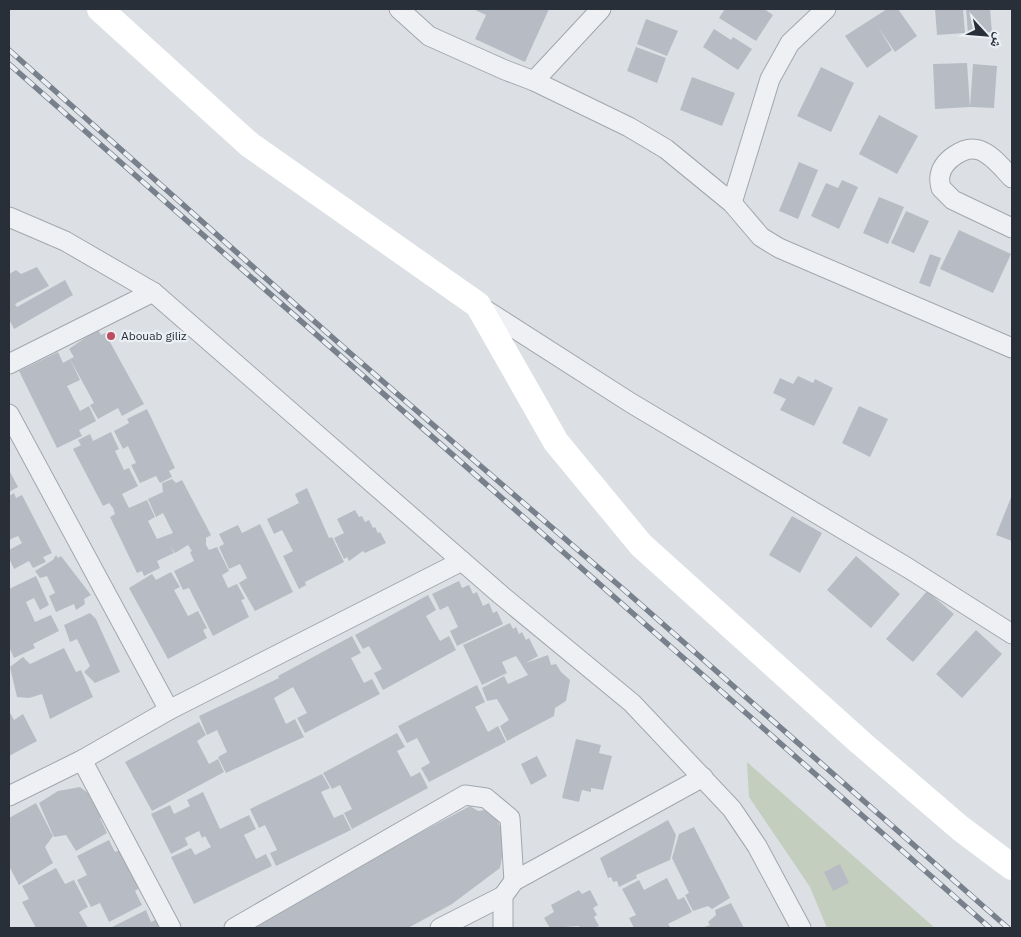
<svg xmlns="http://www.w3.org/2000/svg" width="1021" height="937" font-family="'IBM Plex Sans','Noto Naskh Arabic',sans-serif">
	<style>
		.green { fill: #c3cebe }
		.building { fill: #b7bcc4 }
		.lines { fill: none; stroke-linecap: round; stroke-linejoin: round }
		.street-casing { stroke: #a2a7ae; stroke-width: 21 }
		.street { stroke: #eef0f3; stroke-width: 19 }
		.secondary { stroke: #fff; stroke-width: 26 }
		.rail-casing { stroke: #78808c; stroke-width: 5.5 }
		.rail { stroke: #ebeff3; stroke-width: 4; stroke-dasharray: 11; stroke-linecap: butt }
		.poi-dot { fill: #bd4d61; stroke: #ebeff3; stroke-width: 2 }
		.labels { text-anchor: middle; stroke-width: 4.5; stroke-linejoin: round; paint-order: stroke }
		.poi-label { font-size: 12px; fill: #282f39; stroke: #ebeff3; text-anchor: start }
	</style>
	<rect width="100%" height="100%" fill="#dce0e5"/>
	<path class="green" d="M747 762 935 928H827L810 887 749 797Z"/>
	<g class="building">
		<path d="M473 9H549L525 62 475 39 486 15Z"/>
		<path d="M725 9H764L773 15 756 41 719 18Z"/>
		<path d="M887 9H898L917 36 895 52 878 27 892 50 867 68 845 36Z"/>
		<path d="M935 9H963L965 33 937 35Z"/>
		<path d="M966 9H990L992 32 968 34Z"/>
		<path d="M646 19 678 31 667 56 637 44Z"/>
		<path d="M714 29 731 40 733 37 752 49 738 70 703 47Z"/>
		<path d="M636 47 666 58 657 83 627 71Z"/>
		<path d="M967 63 970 107 935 109 933 64Z"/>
		<path d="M973 64 997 66 994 108 970 107Z"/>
		<path d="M821 67 854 83 831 132 797 116Z"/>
		<path d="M692 77 735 93 722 126 680 110Z"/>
		<path d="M879 115 918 136 897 174 859 154Z"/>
		<path d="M799 162 818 170 798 219 779 211Z"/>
		<path d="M842 180 858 187 839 229 811 216 826 183 838 188Z"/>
		<path d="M879 197 904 207 888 244 863 233Z"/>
		<path d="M906 211 929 221 914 253 891 243Z"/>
		<path d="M959 230 1011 254 993 293 940 269Z"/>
		<path d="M930 254 941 258 930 287 919 283Z"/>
		<path d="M37 267 49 286 15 304 17 307 65 280 73 295 14 329 9 319V274L16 270 21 274Z"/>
		<path d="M98 329 101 335 105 333 144 404 122 416 118 408 98 419 90 405 94 403 70 359 74 357 69 349Z"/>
		<path d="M58 352 63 363 70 359 80 380 67 386 80 411 89 406 96 421 79 430 82 436 57 448 19 371Z"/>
		<path d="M798 376 813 383 815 379 833 388 814 426 780 410 786 399 773 393 780 378 793 384Z"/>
		<path d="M859 406 888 419 870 457 842 443Z"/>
		<path d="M147 409 175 468 169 471 172 477 160 483 156 476 140 483 131 465 136 463 128 446 123 449 114 431 129 423 127 419Z"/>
		<path d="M111 432 119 449 115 451 124 470 129 468 138 486 122 494 129 508 147 500 155 517 148 521 157 539 173 533 163 513 156 517 148 499 163 492 162 483 172 479 176 483 182 480 211 535 206 538V545L209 550 217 547 229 571 222 575 228 588 237 584 245 599 241 600 249 617 213 636 189 588 183 590 174 571 194 561 190 552 192 551 188 545 175 553 170 546 174 553 157 561 160 568 144 576 142 571 137 573 110 517 115 514 113 508 109 503 103 506 73 449 81 445 78 440 90 434 93 441Z"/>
		<path d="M9 470 18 487 9 492Z"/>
		<path d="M307 488 329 538 332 537 344 562 305 582 306 585 299 589 283 556 293 551 282 530 274 534 267 519 299 503 295 494Z"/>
		<path d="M14 493 16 498 22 495 52 553 43 557 46 562 33 568 29 561 14 569 9 558V550L22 543 18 536 9 540V496Z"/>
		<path d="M1012 495V541L996 535Z"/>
		<path d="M355 510 359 517 362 516 365 522 369 520 373 528 375 527 378 533 380 532 386 543 365 553 363 551 349 561 347 557 344 559 334 538 344 533 337 519Z"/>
		<path d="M792 516 822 533 800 573 769 555Z"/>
		<path d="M260 524 293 592 255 611 239 583 247 578 240 564 229 569 219 547 224 544 219 534 238 525 242 533Z"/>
		<path d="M56 555 58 558 61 556 91 595 84 599 85 604 76 610 74 604 56 612 49 596 55 593 47 576 40 578 35 571 53 560Z"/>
		<path d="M856 556 900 594 871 628 827 590Z"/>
		<path d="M171 572 180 587 174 590 188 616 198 611 207 628 203 630 207 638 168 659 129 588 152 574 156 580Z"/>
		<path d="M36 576 49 605 40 610 34 598 26 602 35 622 51 615 59 631 33 644 35 648 14 658 9 647V589Z"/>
		<path d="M459 581 462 588 469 585 473 594 477 592 483 606 489 603 493 613 497 611 503 624 457 646 450 631 458 627 448 606 440 610 432 594Z"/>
		<path d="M927 591 954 614 913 662 886 639Z"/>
		<path d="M428 595 436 610 426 616 440 641 449 636 456 650 383 690 374 673 382 669 369 646 363 649 355 635Z"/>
		<path d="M90 613 96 619 120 672 95 683 84 672 90 666 77 639 70 642 64 625Z"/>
		<path d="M510 623 513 629 516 627 519 634 522 632 526 640 529 638 538 656 526 663 548 655 551 665 556 664 561 672 570 680 566 701 555 708 554 716 507 741 500 726 509 720 497 699 487 701 482 688 504 676 508 684 528 675 516 656 502 662 507 673 482 685 463 645Z"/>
		<path d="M976 630 1002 654 962 698 936 674Z"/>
		<path d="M352 636 361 653 351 658 364 683 372 679 380 694 305 733 297 718 307 713 293 687 274 698 286 724 295 719 304 737 226 773 218 757 227 752 217 730 207 735 199 716 279 678 278 676Z"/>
		<path d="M64 648 76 672 81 670 93 697 50 719 42 694 29 698 17 697 10 667 23 657 30 664Z"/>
		<path d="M477 685 485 702 475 707 488 732 498 726 506 742 429 782 421 768 430 763 417 738 407 743 398 726Z"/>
		<path d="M9 711 14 720 23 714 37 741 9 756Z"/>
		<path d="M199 722 206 735 197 741 209 764 218 759 224 772 152 811 125 762Z"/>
		<path d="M397 733 405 747 397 751 411 777 420 772 428 788 352 829 344 813 352 809 340 785 332 789 323 773Z"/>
		<path d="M576 739 601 745 599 753 612 756 603 790 591 788V792L582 790 579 802 562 798Z"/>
		<path d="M537 756 547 776 531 785 521 764Z"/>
		<path d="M322 774 330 788 321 792 334 818 343 814 351 830 276 866 270 853 277 850 265 825 259 828 250 809Z"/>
		<path d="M80 787 88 793 92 801 96 799 105 814 100 818 107 833 76 851 66 835 54 837 39 803 58 791Z"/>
		<path d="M203 792 220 829 249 815 256 829 244 835 256 859 266 854 272 866 194 904 171 857 191 848 195 855 211 847 205 836 202 838 199 831 185 838 188 845 171 854 151 814 170 805 174 814 190 806 187 800Z"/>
		<path d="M36 803 53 836 45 847 53 863 19 885 9 866V818Z"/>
		<path d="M470 806 478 811 486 810 490 815 497 818 505 840 500 868 452 904 408 928H242Z"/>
		<path d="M668 820 676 835 670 860 636 875 637 878 619 887 617 881 613 882 611 877 608 878 600 858Z"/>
		<path d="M694 827 730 898 712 909 708 906 693 911 685 895 689 893 672 858 679 834Z"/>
		<path d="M109 840 115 852 122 849 141 887 135 891 142 905 109 922 100 903 91 907 77 880 87 875 77 856Z"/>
		<path d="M840 864 849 883 833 891 824 872Z"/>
		<path d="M56 868 65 884 74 880 88 907 79 912 88 928H36L22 902 29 899 22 886Z"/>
		<path d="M667 878 678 900 684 897 692 912 668 924 671 928H634L629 918 636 915 622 889 639 880 644 890Z"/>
		<path d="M579 890 582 894 590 890 598 905 593 908 597 915 594 917 599 926 594 928H580L579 926 550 928 544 918 554 912 551 905Z"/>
		<path d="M731 903 744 928H702L710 925 708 922 716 915 715 910Z"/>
		<path d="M146 910 151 922 159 918 164 928H110Z"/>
	</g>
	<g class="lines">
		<defs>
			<g id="street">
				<path d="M399 9 429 36 505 70 534 81 629 127 666 149 732 203 761 237 779 248 1012 348"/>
				<path d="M534 81 601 9"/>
				<path d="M1012 178C1003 169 992 154 979 150 964 145 942 161 940 176 939 180 940 184 941 188L953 200 1012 228"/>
				<path d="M732 203 770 79 790 43 826 9"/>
				<path d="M9 217 65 241 153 292 501 595 632 703 732 809 757 846 801 928"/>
				<path d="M481 307 631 403 908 568 1012 634"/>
				<path d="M9 364 153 292"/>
				<path d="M9 414 169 710"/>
				<path d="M82 760 171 928"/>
				<path d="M9 796 82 760 169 710 462 561"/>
				<path d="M234 928 465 795 486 798 510 818 514 881"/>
				<path d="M440 928 503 896"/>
				<path d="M503 928V896L514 881 703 777"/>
			</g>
		</defs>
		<use href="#street" class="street-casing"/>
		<use href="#street" class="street"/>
		<path class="secondary" d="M100 9 250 145 478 305 556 442 641 545 861 743 960 828 1012 867"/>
		<defs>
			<g id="rail">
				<path d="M9 50 350 353 630 595 1008 928"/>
				<path d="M9 64 990 928"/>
			</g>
		</defs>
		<use href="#rail" class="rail-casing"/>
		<use href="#rail" class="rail"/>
	</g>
	<circle class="poi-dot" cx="111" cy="336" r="5"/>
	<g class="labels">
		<g class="poi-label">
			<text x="121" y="340">Abouab giliz</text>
		</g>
	</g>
	<rect width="1021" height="937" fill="none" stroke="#282f39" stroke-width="20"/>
	<g transform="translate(986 35) rotate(116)" stroke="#ebeff3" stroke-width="4" paint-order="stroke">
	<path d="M0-4L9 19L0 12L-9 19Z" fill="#282f39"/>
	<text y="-8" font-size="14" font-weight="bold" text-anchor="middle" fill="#282f39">ش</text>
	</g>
</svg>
